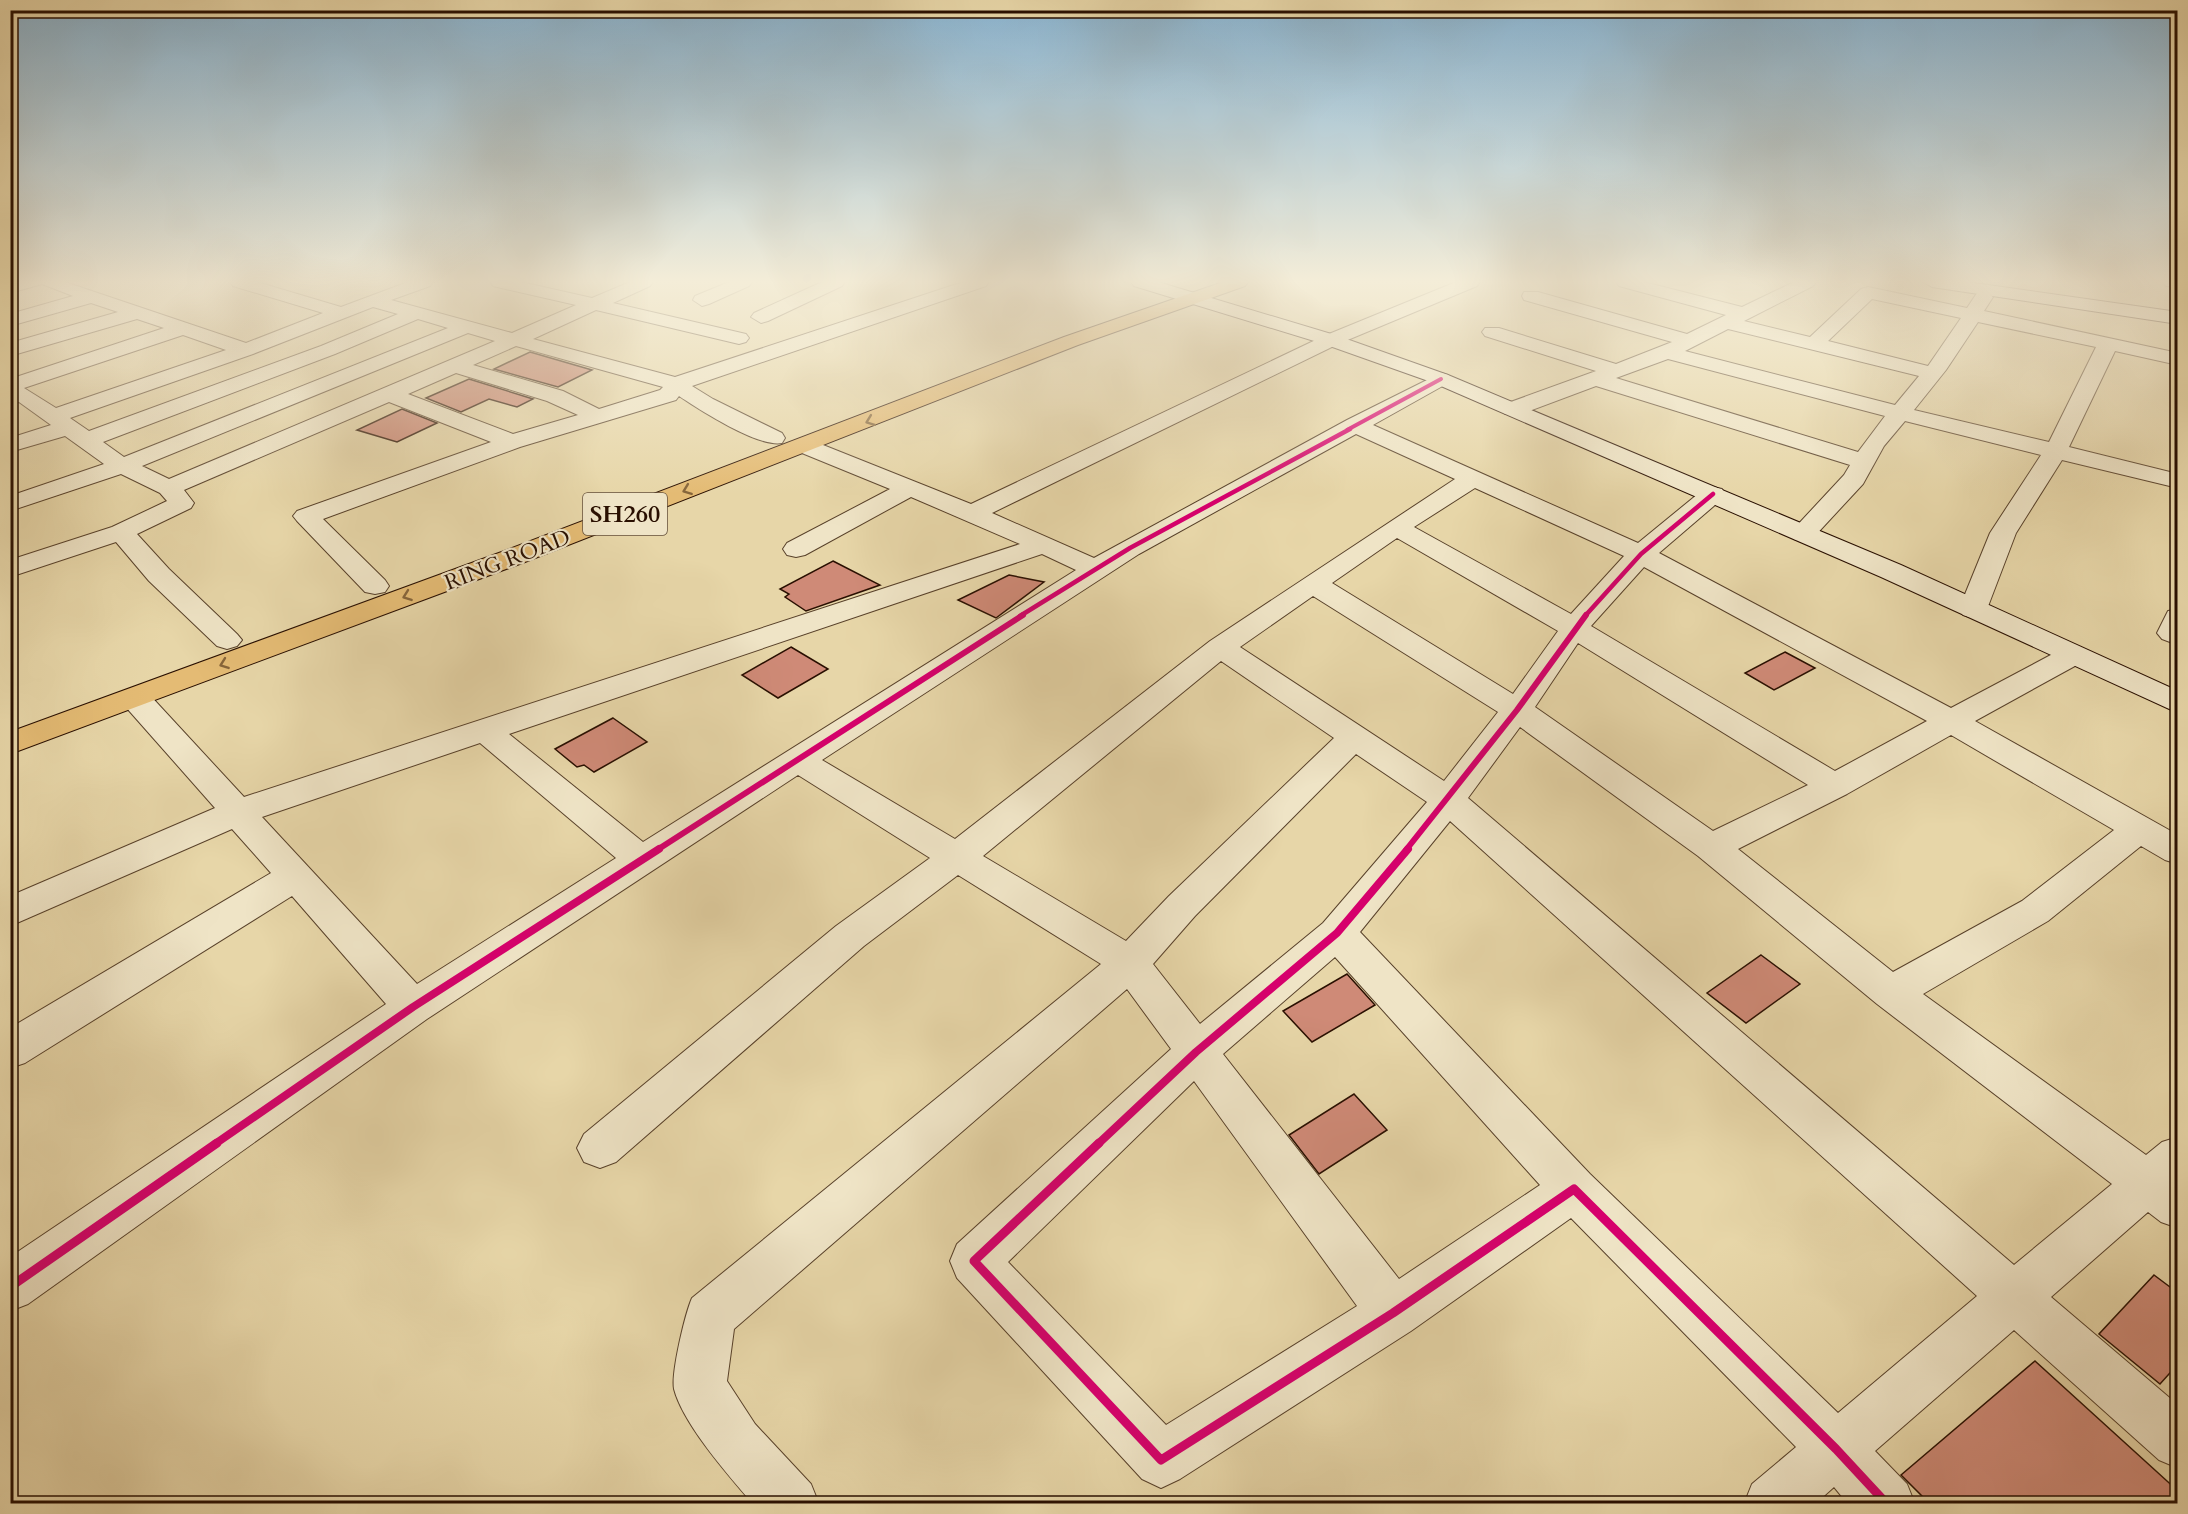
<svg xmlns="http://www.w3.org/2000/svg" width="2188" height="1514" font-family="Cardo,serif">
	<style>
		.building { fill: #cf8a77; stroke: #290f00; stroke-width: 1.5 }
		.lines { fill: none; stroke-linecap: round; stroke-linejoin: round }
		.street-casing { stroke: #58412a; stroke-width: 2 }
		.secondary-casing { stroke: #290f00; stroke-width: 2 }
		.highway-casing { stroke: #290f00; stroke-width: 2 }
		.street { fill: #efe4c6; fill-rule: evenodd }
		.secondary { fill: #efe4c6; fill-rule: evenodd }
		.highway { fill: #e4bb74; fill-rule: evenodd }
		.cycleway-far4-casing { stroke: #efe4c6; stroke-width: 6 }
		.cycleway-far3-casing { stroke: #efe4c6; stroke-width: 8 }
		.cycleway-far2-casing { stroke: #efe4c6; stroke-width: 10 }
		.cycleway-far1-casing { stroke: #efe4c6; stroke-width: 11 }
		.cycleway-casing { stroke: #efe4c6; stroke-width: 13 }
		.cycleway-far4 { stroke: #d6006c; stroke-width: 4 }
		.cycleway-far3 { stroke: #d6006c; stroke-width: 4.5 }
		.cycleway-far2 { stroke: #d6006c; stroke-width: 6 }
		.cycleway-far1 { stroke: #d6006c; stroke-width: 8 }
		.cycleway { stroke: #d6006c; stroke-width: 9 }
		.oneway { stroke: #86653a }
		.labels { text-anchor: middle; stroke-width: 4.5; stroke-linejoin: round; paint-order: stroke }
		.far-street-label { font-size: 22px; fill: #290f00; stroke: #efe4c6 }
		.shield { fill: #efe4c6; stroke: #644f3b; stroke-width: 1.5 }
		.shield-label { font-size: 24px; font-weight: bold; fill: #290f00 }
	</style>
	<rect width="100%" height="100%" fill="#e7d6a8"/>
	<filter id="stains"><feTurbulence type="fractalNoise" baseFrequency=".00333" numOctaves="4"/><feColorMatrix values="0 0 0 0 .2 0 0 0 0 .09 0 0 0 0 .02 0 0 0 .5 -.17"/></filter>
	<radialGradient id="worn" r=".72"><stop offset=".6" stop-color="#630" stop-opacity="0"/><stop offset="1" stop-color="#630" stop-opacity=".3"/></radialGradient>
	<g class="building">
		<path d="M530 352 592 370 558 387 494 369Z"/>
		<path d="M469 379 533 399 517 407 489 399 461 412 426 398Z"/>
		<path d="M402 409 437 423 397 442 357 430Z"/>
		<path d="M833 561 880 585 806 611 785 597 789 594 780 589Z"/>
		<path d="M1009 575 1044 582 996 618 958 600Z"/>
		<path d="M791 647 828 669 778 698 742 675Z"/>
		<path d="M1785 652 1815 668 1774 690 1745 673Z"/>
		<path d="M613 718 647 742 594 772 584 765 577 767 555 749Z"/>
		<path d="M1761 955 1800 984 1746 1023 1707 993Z"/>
		<path d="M1347 974 1375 1005 1312 1042 1283 1011Z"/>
		<path d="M1354 1094 1387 1130 1319 1174 1289 1135Z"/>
		<path d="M2154 1275 2178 1293V1364L2160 1384 2099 1334Z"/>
		<path d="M2035 1361 2178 1491V1503H1929L1901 1475Z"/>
	</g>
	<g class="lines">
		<defs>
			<g id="street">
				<path d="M10 282H65L246 343 323 313 233 286 230 282H257L341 307 408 282H433L430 286 391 300 512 333 576 305 493 286 490 282H521L592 298 630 282H653L650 286 613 303 746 334 749 338 746 342 739 344 596 310 533 339 675 377 963 282H989L986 286 692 386 713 399 782 433 785 438 782 443C759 448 698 409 679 396L676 400 520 447 323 519 385 580 389 586 385 592 375 594 365 592 297 521 293 516 297 511 491 442 389 402 184 490 194 503 191 508 137 534 169 569 237 634 242 640 237 646 227 649 217 646 149 581 116 542 10 577V560L112 527 167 501 160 493 121 474 10 511V496L104 464 65 436 10 452V438L51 425 19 402 10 404V379L164 328 137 319 10 356V343L118 312 91 303 10 326V314L73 296 42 284 10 293ZM373 307 398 314 321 346 89 431 70 418 253 354ZM418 319 448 328 124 457 103 442 335 354ZM468 333 495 341 169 479 142 466ZM183 335 226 350 56 408 24 388ZM516 346 663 387 660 390 599 409 563 391 473 365ZM456 373 547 401 578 415 513 434 408 394Z"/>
				<path d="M729 282H752L749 286 709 304 702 306 693 300 695 296Z"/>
				<path d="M822 282H845L842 286 768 321 761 323 751 317 754 313Z"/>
				<path d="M1456 282H1480L1477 286 1338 344 992 513 1094 558 1347 420 1441 373 1448 375 1452 379 1448 383 1373 425 1638 543 1704 489 1713 487 1722 489 1725 494 1722 499 1659 553 1951 708 2062 649 2073 646 2084 649 2088 655 2084 661 1975 721 2178 835V864L2165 860 2141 846 2048 921 1923 994 2146 1155 2162 1142 2178 1137V1228L2161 1222 2148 1212 2051 1297 2178 1405V1468L2159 1460 2014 1330 1875 1451 1907 1484 1915 1504H1848L1834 1487 1815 1504H1744L1752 1484 1796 1447 1571 1218 1411 1331 1180 1479 1161 1488 1142 1479 957 1278 950 1261 957 1244 1171 1049 1127 989 734 1329 727 1381 755 1424 811 1484 819 1504H753C729 1476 683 1424 674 1389 671 1373 685 1314 692 1298L1101 964 958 875 864 946 616 1162 600 1168 584 1162 577 1148 584 1134 836 926 930 858 798 775 427 1019 28 1304 10 1311V1257L386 1004 292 896 25 1063 10 1068V1028L271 873 232 829 10 926V896L215 808 124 705 119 698 124 691 135 688 146 691 244 797 1020 544 911 497 805 555 796 557 787 555 783 549 787 543 890 489 797 451 793 446 797 441H813L971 504 1324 336ZM1356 434 1455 479 1210 641 955 839 822 760 1139 554ZM1475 488 1624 556 1571 614 1414 527ZM1397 538 1558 631 1513 694 1332 583ZM1042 554 1076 570 643 842 509 734ZM1644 567 1927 721 1835 771 1591 626ZM1313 596 1498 712 1444 781 1240 647ZM1578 643 1808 785 1713 831 1535 707ZM1221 661 1334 738 1169 896 1126 941 983 856ZM1520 727 1698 856 1877 1004 2112 1184 2014 1265 1468 798ZM1951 735 2114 830 2022 901 1893 972 1738 849 1847 794ZM480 743 616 858 417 984 262 817ZM1356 754 1427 802 1323 923 1200 1024 1153 964 1195 916ZM1450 821 1977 1296 1838 1413 1590 1174 1360 932ZM1335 957 1540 1185 1399 1279 1223 1054ZM1194 1081 1357 1306 1166 1425 1008 1262Z"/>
				<path d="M1616 282H1644L1742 307 1794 282H1816L1813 286 1744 321 1810 337 1861 289 1868 287 1967 308 1977 293 1984 291 1993 297 1984 311 2178 353V365L2115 351 2069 447 2178 474V488L2062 460 2016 533 1987 609 1983 615 1973 618 1963 615 1959 609 1990 533 2041 455 1905 421 1884 446 1863 484 1812 539 1803 541 1794 539 1790 533 1844 475 1850 465 1596 386 1521 414H1505L1502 409 1505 404 1596 371 1485 336 1482 332 1485 328H1499L1616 364 1672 342 1524 300 1522 296 1524 292H1538L1687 334 1726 315 1619 286ZM1872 299 1961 318 1928 366 1828 341ZM1978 322 2096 347 2049 442 1914 410 1946 370ZM1728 329 1919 376 1895 405 1685 351ZM1668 359 1885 416 1858 452 1616 378Z"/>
				<path d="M2163 282H2178V287L2166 286Z"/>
				<path d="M2178 609V645L2162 639 2157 633 2168 611Z"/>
			</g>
			<g id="secondary">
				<path d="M1131 282H1158L1338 336 1448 375 1901 565 2178 691V713L1881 577 1434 383 1324 344 1134 286Z"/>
				<path d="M1923 282H1967L2178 312V324L1932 287Z"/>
			</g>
			<path id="highway" d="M1223 282H1248L1245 286 1078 345 525 562 10 754V732L507 550 1064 337Z"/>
		</defs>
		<use href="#street" class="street-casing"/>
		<use href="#secondary" class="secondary-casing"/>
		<use href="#highway" class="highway-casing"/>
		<use href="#street" class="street"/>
		<use href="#secondary" class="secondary"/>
		<use href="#highway" class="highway"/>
		<defs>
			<path id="cycleway-far4" d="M1347 430 1441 379"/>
			<g id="cycleway-far3">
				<path d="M1020 616 1130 548 1350 429"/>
				<path d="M1585 616 1641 554 1713 494"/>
			</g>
			<g id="cycleway-far2">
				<path d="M657 850 1023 615"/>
				<path d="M1406 850 1517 710 1586 615"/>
			</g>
			<g id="cycleway-far1">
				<path d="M215 1144 413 1007 659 849"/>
				<path d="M1098 1144 1196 1052 1337 933 1408 849"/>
			</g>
			<g id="cycleway">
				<path d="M1099 1143 974 1261 1161 1460 1393 1313 1574 1189 1836 1449 1887 1504"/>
				<path d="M10 1287 217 1143"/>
			</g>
		</defs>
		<use href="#cycleway-far4" class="cycleway-far4-casing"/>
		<use href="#cycleway-far3" class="cycleway-far3-casing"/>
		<use href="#cycleway-far2" class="cycleway-far2-casing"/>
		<use href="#cycleway-far1" class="cycleway-far1-casing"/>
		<use href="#cycleway" class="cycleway-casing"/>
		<use href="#cycleway-far4" class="cycleway-far4"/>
		<use href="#cycleway-far3" class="cycleway-far3"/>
		<use href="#cycleway-far2" class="cycleway-far2"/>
		<use href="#cycleway-far1" class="cycleway-far1"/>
		<use href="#cycleway" class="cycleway"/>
	</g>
	<defs><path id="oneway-chevron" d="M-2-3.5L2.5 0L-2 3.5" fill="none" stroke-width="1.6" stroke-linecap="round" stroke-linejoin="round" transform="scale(1.5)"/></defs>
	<g class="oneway">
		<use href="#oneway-chevron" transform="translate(870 421) rotate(159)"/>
		<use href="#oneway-chevron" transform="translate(687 490) rotate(159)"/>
		<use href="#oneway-chevron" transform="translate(407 596) rotate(160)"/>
		<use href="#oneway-chevron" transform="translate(224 664) rotate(160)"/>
	</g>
	<linearGradient id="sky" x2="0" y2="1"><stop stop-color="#89b5d3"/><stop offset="0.57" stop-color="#f4edd8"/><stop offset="1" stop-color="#f4edd8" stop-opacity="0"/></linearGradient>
	<rect width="2188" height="494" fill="url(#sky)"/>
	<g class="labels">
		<g class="far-street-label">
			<text transform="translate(507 559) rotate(-21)" y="8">RING ROAD</text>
		</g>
		<rect class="shield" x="583" y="493" width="84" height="42" rx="4.5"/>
		<g class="shield-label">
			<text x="625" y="522">SH260</text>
		</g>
	</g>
	<rect width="2188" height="1514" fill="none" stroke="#e7d6a8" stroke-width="36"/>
	<rect x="12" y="12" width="2164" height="1490" fill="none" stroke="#290f00" stroke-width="3"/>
	<rect x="18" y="18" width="2152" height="1478" fill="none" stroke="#290f00" stroke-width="1.5"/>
	<rect width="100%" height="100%" filter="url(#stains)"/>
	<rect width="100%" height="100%" fill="url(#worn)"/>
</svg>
